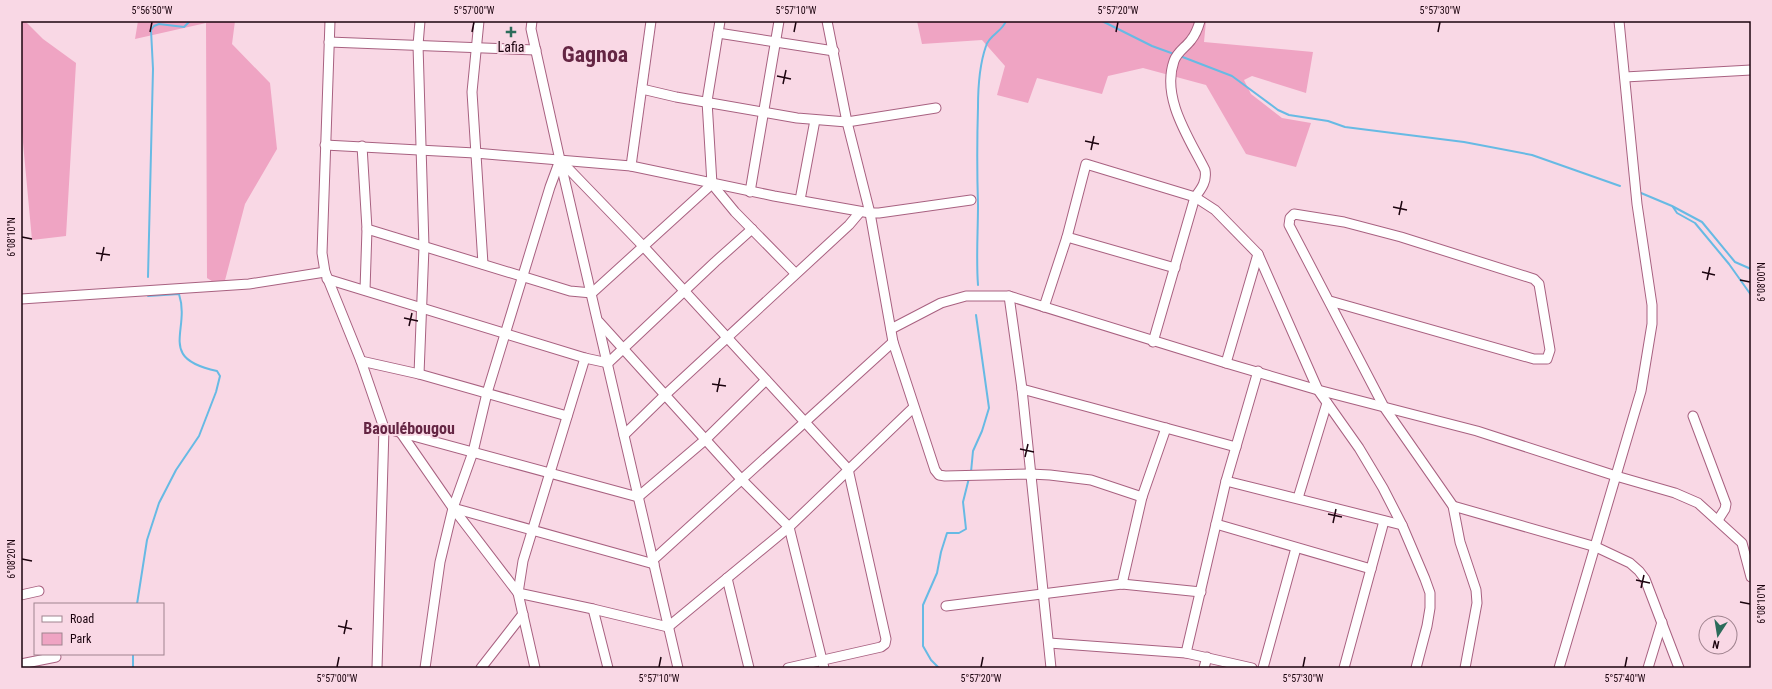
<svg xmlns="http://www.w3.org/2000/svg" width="1772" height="689" font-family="'Roboto Condensed',sans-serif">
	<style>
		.green { fill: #efa4c3 }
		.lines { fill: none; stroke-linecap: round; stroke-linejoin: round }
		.stream { stroke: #67bae4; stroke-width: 2 }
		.minor-casing { stroke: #a86180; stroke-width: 11 }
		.minor { stroke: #fff; stroke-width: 9 }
		.ticks { fill: none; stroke: #1b030e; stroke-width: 1.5 }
		.poi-dot { fill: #2c6c5b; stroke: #f9d8e5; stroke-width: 1.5 }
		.labels { text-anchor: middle; stroke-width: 4; stroke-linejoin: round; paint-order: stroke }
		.poi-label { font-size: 14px; fill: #1b030e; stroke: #f9d8e5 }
		.quarter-label { font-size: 16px; font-weight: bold; fill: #642543; stroke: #f9d8e5 }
		.town-label { font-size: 22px; font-weight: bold; fill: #642543; stroke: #f9d8e5 }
		.neatline { fill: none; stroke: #1b030e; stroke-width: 1.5 }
		.ticks-label { font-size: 10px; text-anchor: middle; fill: #1b030e }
	</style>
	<rect width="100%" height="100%" fill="#f9d8e5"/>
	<g class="green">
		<path d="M21 21H25L43 39 76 63 66 236 32 240 21 121Z"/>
		<path d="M138 21H235L232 44 270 83 277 149 245 204 223 288 207 278 206 23 135 39Z"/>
		<path d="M917 21H1206L1204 42 1313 52 1306 93 1252 76 1244 80 1251 94 1282 118 1311 123 1296 167 1246 154 1206 85 1143 68 1108 76 1102 94 1037 78 1028 103 997 95 1005 66 982 40 922 44Z"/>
	</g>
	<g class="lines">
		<g class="stream">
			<path d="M1102 21 1152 46 1174 54"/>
			<path d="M1180 56 1232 76 1278 110 1289 115 1328 121 1345 127 1464 142 1532 155 1620 186"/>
			<path d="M1641 193 1672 206 1702 222 1735 262 1751 269"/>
			<path d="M1673 207 1677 213 1695 223 1729 264 1751 295"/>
			<path d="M148 277 153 69 151 30 154 26 159 24 184 27 190 21"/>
			<path d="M978 285C976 258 978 232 978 205 977 172 977 140 978 107 978 87 979 66 986 46 989 35 1002 32 1006 21"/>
			<path d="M971 472 973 451 982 431 989 408 976 315"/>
			<path d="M137 604 147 540 159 503 176 470 199 436 216 392 220 376 217 371C156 358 191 331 179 294L148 296"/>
			<path d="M133 654V668"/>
			<path d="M939 668 931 660 923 646V605L937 573 941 552 947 533H959L966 529 963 502 969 478"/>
		</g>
		<defs>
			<g id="minor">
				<path d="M330 21 322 253 325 272 361 361 384 428 377 668"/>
				<path d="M479 21 472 92 483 264"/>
				<path d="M532 21 531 29 560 160 678 668"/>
				<path d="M720 21 707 101 712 184 735 212 795 273"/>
				<path d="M827 21 847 122 870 213 893 342 935 470 939 475 945 476 1030 474 1050 475 1091 480 1142 497"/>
				<path d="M718 33 834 51"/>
				<path d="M329 42 536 50"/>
				<path d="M1625 77 1751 70"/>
				<path d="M642 89 676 97 797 118 847 122 936 108"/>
				<path d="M325 145 475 153 631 166 774 196 870 213H879L971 200"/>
				<path d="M362 146 367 229 365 290"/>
				<path d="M560 160 644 247 848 469 886 639 885 644 881 647 788 668"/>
				<path d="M631 166 651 21"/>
				<path d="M750 192 779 21"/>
				<path d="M800 200 815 120"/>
				<path d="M367 229 570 291 592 293 712 184"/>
				<path d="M1067 237 1175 268"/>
				<path d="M327 279 585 358 608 363 715 262 752 229"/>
				<path d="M1009 296 1022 389 1051 668"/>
				<path d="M21 299 249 284 325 272"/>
				<path d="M1330 301 1534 359H1547L1550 350 1539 284 1534 279 1401 237 1344 222 1294 214 1290 218 1289 225 1384 407 1453 506 1460 542 1476 590 1477 603 1465 668"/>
				<path d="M1044 307 1067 237 1086 164 1195 197 1215 210 1258 254 1318 390 1359 448 1383 488 1402 525 1425 579 1430 593V608L1427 626 1416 668"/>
				<path d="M599 322 742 480 789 527 824 668"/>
				<path d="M891 329 941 303 966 296H1009L1226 363 1318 390 1477 431 1616 476 1675 493 1698 503 1742 543 1751 577"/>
				<path d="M1153 342 1195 197C1202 188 1207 181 1205 170 1189 138 1161 98 1174 61 1177 52 1186 47 1191 40 1196 34 1198 28 1200 21"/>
				<path d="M361 361 419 374 567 416"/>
				<path d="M1226 363 1258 254"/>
				<path d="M419 374 424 247 418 45 420 21"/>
				<path d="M1022 389 1236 447"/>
				<path d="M1693 416 1726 504 1725 509 1718 520"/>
				<path d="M384 428 638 497 705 440 766 380"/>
				<path d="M401 433 453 508 518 593 593 609 668 627 789 527 913 408"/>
				<path d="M624 435 665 395 849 225 860 212"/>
				<path d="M1226 481 1402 525"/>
				<path d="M1298 498 1327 403"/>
				<path d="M1453 506 1596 547 1630 563 1639 571 1645 579 1679 668"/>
				<path d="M453 508 654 564"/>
				<path d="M1216 524 1371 569"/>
				<path d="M653 560 893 342"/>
				<path d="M727 578 749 668"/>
				<path d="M1122 584 1142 497 1166 428"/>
				<path d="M21 595 39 591"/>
				<path d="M946 606 1122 584 1201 592"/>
				<path d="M593 609 608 668"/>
				<path d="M1049 643 1186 653 1252 668"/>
				<path d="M1186 653 1226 481 1258 371"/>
				<path d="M21 664 56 657"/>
				<path d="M425 668 440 562 453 508 473 452 487 393 550 187 560 160"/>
				<path d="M481 668 523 614"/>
				<path d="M535 668 518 593 523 561 585 358"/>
				<path d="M1204 668 1207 657"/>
				<path d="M1263 668 1296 548"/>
				<path d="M1344 668 1384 521"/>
				<path d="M1559 668 1641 391 1652 324V305L1637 204 1619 21"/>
				<path d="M1648 668 1662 622"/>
			</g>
		</defs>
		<use href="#minor" class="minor-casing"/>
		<use href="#minor" class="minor"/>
	</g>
	<path class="ticks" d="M150 32 152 22M472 32 474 22M794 32 796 22M1116 32 1118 22M1438 32 1440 22M777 76 791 79M783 84 786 70M1085 141 1099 144M1091 150 1094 136M1393 207 1407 210M1399 215 1402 201M22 237 32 239M96 253 110 255M101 261 104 247M1702 272 1715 275M1707 280 1710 267M1740 280 1750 282M404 318 418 321M409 326 412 313M712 384 726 386M717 392 720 378M1020 449 1034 452M1025 457 1028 444M1328 514 1342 517M1333 523 1336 509M22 559 32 561M1636 580 1650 583M1641 588 1644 575M1740 602 1750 604M338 626 352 629M344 634 347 620M337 667 339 657M659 667 661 657M981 667 983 657M1303 667 1305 657M1625 667 1627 657"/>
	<path class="poi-dot" d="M509 26h4v4h4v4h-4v4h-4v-4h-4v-4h4z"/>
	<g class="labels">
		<g class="poi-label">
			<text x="511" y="52">Lafia</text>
		</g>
		<g class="quarter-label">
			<text x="409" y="434">Baoulébougou</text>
		</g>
		<g class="town-label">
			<text x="595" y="62">Gagnoa</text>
		</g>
	</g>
	<rect width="1772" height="689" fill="none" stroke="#f9d8e5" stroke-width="44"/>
	<rect x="34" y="603" width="130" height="52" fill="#f9d8e5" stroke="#a0838f"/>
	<rect x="42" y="616" width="20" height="6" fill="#ffffff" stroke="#a0838f"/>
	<text x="70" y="623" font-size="12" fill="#1b030e">Road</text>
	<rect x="42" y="633" width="20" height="12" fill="#efa4c3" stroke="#a0838f"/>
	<text x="70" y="643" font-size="12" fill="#1b030e">Park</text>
	<g transform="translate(1718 635) rotate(192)"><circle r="19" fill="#f9d8e5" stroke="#a0838f"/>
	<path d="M0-3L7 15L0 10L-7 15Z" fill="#2c6c5b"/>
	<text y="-6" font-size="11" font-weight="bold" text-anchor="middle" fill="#1b030e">N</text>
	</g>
	<rect x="22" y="22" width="1728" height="645" class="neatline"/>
	<g class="ticks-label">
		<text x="152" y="14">5°56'50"W</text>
		<text x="474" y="14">5°57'00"W</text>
		<text x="796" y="14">5°57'10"W</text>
		<text x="1118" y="14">5°57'20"W</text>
		<text x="1440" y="14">5°57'30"W</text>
		<text transform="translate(11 237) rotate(-90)" y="4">6°08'10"N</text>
		<text transform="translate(1761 282) rotate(-90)" y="4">6°08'00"N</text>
		<text transform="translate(11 559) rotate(-90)" y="4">6°08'20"N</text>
		<text transform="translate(1761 604) rotate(-90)" y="4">6°08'10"N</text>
		<text x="337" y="682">5°57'00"W</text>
		<text x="659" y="682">5°57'10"W</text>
		<text x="981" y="682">5°57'20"W</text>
		<text x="1303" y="682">5°57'30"W</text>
		<text x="1625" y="682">5°57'40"W</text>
	</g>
</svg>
